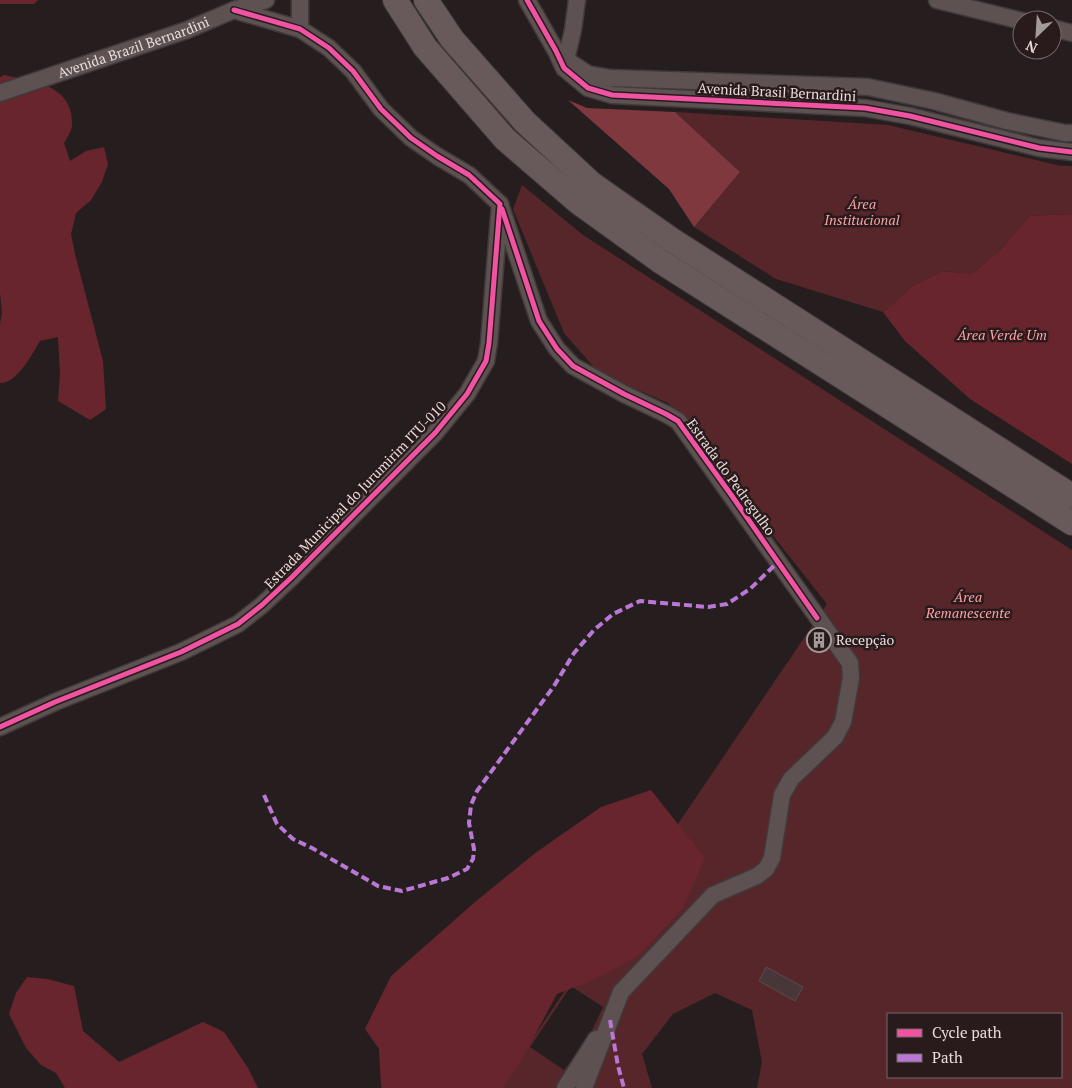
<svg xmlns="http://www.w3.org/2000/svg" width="1072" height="1088" font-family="'PT Serif',serif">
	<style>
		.green { fill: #57262a; fill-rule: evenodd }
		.forest { fill: #68252d }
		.water { fill: #80383f }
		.building { fill: #483639; stroke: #564e4e }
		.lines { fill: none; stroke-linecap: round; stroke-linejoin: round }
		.minor-casing { stroke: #403a3a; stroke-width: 19 }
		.highway-casing { stroke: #403a3a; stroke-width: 26 }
		.minor { stroke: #5d5152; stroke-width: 16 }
		.highway { stroke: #68595a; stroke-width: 24 }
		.quiet { stroke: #ba77d6; stroke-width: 4; stroke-dasharray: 8 4; stroke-linecap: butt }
		.cycleway-casing { stroke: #291a1b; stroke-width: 8 }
		.cycleway { stroke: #f153a3; stroke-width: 5 }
		.labels { text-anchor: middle; stroke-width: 5; stroke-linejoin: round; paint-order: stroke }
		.street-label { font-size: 14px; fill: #e8dddd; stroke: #291a1b }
		.park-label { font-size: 14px; font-style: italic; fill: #fda1a6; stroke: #291a1b }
		.poi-label { font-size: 14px; fill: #e8dddd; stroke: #291a1b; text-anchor: start }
	</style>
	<rect width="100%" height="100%" fill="#261e1e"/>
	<g class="green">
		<path d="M675 112 888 125 1061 166H1072V214L1029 216 1002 248 972 274 942 271 914 285 883 312 776 279 694 227 740 172Z"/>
		<path d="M522 185 583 235 1072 550V1088H757L762 1062 752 1010 715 993 673 1014 642 1054 652 1088H499L827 604 668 403 599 373 564 333 513 209ZM571 986 603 1007 587 1041 564 1070 530 1047ZM888 1014H1061V1077H888Z"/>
	</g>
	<g class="forest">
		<path d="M0 0H38L34 4H0Z"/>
		<path d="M4 75C33 81 74 85 72 125 72 130 67 138 64 143L70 161 86 151 104 147 108 164 102 182 91 200 76 213 71 234 75 254 103 361 106 409 90 420 58 401 60 374 58 337 40 341C32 354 17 384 0 383V324L2 312 0 293V77Z"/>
		<path d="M1072 214V464L970 399 905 341 883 312 914 285 942 271 972 274 1002 248 1029 216Z"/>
		<path d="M651 790 705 858 683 908 638 956 602 976 557 994 522 1059 503 1088H382L381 1086 379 1049 365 1029 391 976 475 902 534 854 601 807Z"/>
		<path d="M27 977 47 979 74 986 83 1031 119 1062 203 1022 224 1032 248 1068 258 1088H65L56 1073 41 1065 26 1048 9 1014 16 993Z"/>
	</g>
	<path class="water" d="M568 100 587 108 675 112 740 172 694 227 669 189Z"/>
	<g class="building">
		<path d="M818 635 824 643 819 647 812 639Z"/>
		<path d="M766 967 803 987 795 1001 759 981Z"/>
	</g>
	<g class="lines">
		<defs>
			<g id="minor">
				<path d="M527 0 556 51 564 68 588 88 612 95 865 108 910 116 1039 148 1072 152"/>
				<path d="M937 0 1022 21"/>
				<path d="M1052 28 1072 33"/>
				<path d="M300 29V0"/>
				<path d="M571 63 588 74 610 78 868 87 934 101 1007 121 1065 133H1072"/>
				<path d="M564 68 573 30 577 0"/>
				<path id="s1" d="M0 93 187 30 234 10 266 0"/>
				<path d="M500 204 539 321 557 349 573 366 624 394 666 414 678 421 850 663 851 678 843 722 835 737 791 779 782 795 772 858 766 869 757 876 713 895 621 992 584 1088"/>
				<path d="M0 727 55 702 181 652 238 624 262 605 292 577 435 433 467 394 486 361 489 343 500 204 469 175 437 156 411 138 381 109 353 71 329 48 300 29 234 10"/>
				<path d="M565 1088 596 1039"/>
			</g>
			<g id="highway">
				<path d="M395 0 425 47 505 139 578 202 660 261 1072 523"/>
				<path d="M426 0 452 39 525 122 592 184 672 240 1072 496"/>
			</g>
		</defs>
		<use href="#minor" class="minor-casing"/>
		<use href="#highway" class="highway-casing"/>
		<use href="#minor" class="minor"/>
		<use href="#highway" class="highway"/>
		<g class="quiet">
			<path d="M264 795 277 824 293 839 312 848 378 886 402 891 448 878 467 869 473 859 474 849 469 823 471 805 477 791 554 686 574 653 594 630 613 614 640 601 708 607 727 604 750 589 778 562"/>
			<path d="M610 1020 618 1066 624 1088"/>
		</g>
		<defs>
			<g id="cycleway">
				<path d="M527 0 556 51 564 68 588 88 612 95 865 108 910 116 1039 148 1072 152"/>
				<path d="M502 209 539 321 557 349 573 366 624 394 666 414 678 421 732 496 817 618"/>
				<path d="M0 727 55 702 181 652 238 624 262 605 292 577 435 433 467 394 486 361 489 343 500 204 469 175 437 156 411 138 381 109 353 71 329 48 300 29 234 10"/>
			</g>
		</defs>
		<use href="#cycleway" class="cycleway-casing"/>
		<use href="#cycleway" class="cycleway"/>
	</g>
	<defs>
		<symbol id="building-ring" viewBox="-11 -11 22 22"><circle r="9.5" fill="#291a1b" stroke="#a49a9a" stroke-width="1.5"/><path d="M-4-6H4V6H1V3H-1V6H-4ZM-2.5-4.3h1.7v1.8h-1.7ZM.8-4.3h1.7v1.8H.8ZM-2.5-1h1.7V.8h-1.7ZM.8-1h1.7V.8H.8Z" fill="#a49a9a"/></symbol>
	</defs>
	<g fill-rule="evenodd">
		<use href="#building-ring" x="805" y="626" width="28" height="28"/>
	</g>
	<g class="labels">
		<g class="street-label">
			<text dy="5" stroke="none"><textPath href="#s1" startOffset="141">Avenida Brazil Bernardini</textPath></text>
			<text transform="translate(777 92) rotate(3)" y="5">Avenida Brasil Bernardini</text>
			<text transform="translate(731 477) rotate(54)" y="5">Estrada do Pedregulho</text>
			<text transform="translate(355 495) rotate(-46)" y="5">Estrada Municipal do Jurumirim ITU-010</text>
		</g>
		<g class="park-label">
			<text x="862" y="209">Área<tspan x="862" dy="16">Institucional</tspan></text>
			<text x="1002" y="340">Área Verde Um</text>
			<text x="968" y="602">Área<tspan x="968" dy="16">Remanescente</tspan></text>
		</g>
		<g class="poi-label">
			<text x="836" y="645">Recepção</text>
		</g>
	</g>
	<rect x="887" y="1013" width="175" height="65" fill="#291a1b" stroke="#756869"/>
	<rect x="897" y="1029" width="25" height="8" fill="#f153a3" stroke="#756869"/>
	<text x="932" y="1038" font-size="15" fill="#e8dddd">Cycle path</text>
	<rect x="897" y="1054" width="25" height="8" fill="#ba77d6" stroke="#756869"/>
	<text x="932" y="1063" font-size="15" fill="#e8dddd">Path</text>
	<g transform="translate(1037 35) rotate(205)"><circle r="24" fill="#291a1b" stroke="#756869"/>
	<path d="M0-4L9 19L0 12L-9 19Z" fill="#a49a9a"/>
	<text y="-8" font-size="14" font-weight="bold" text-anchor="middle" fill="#e8dddd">N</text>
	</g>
</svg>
